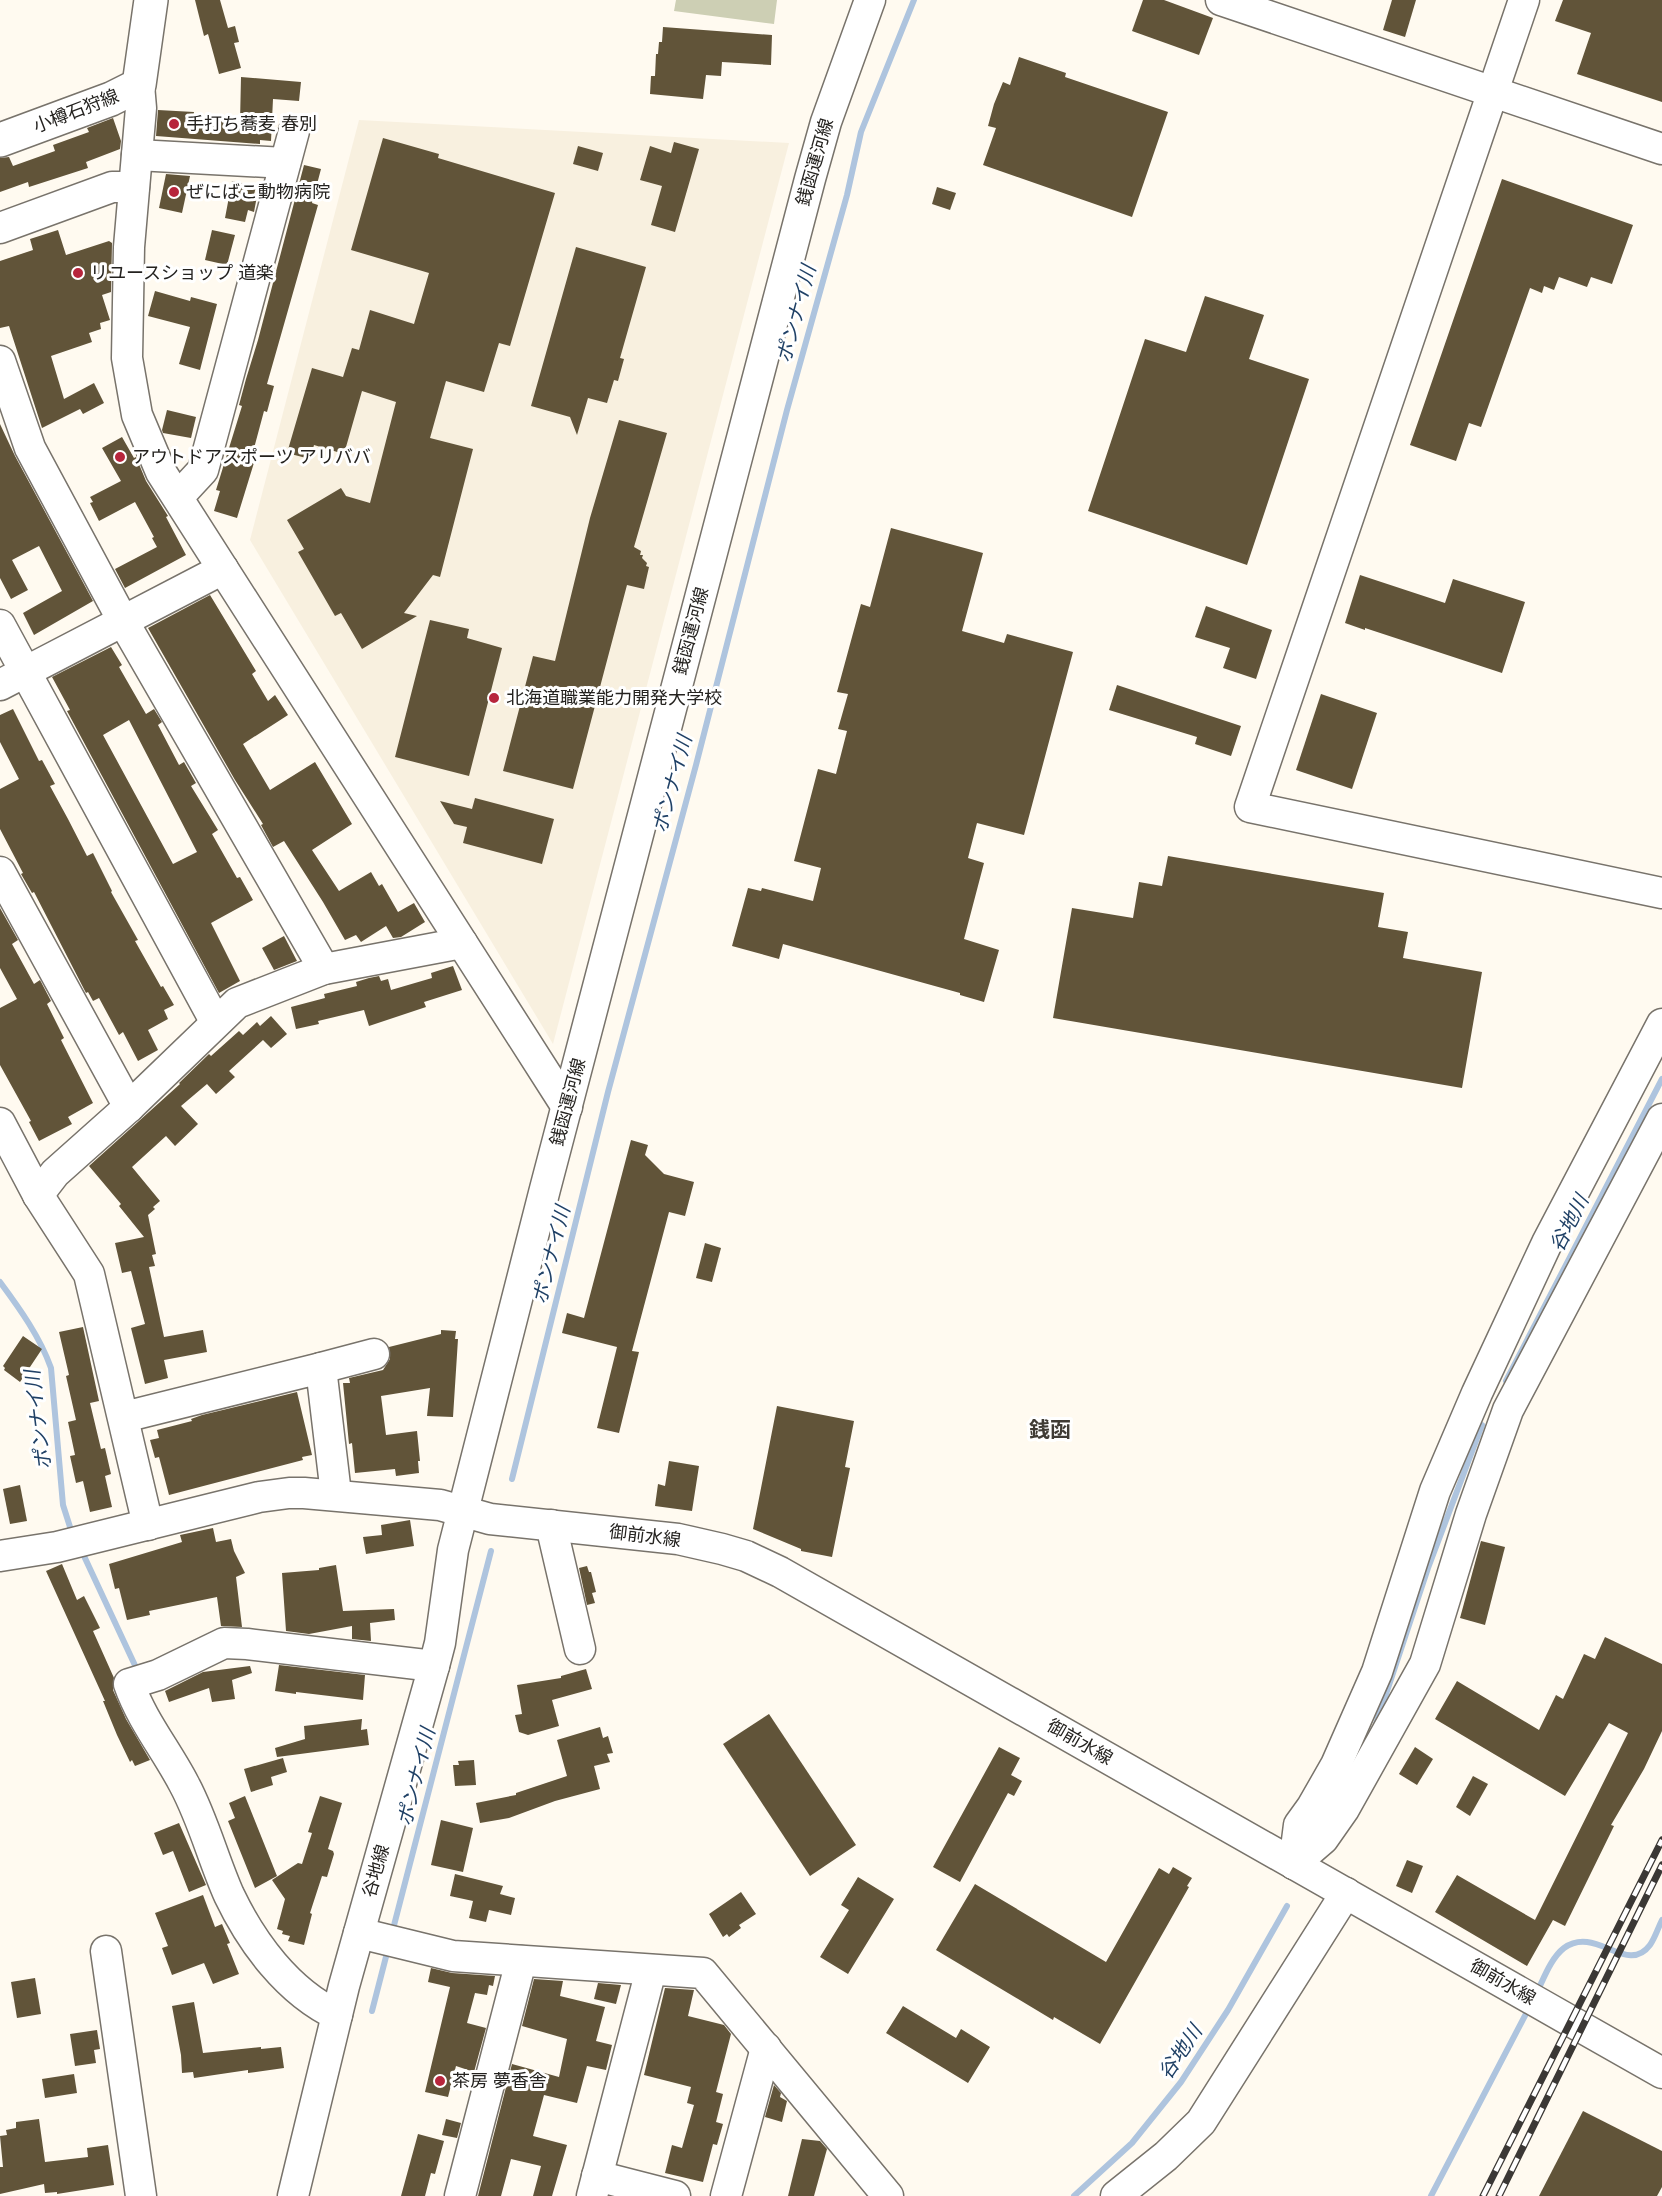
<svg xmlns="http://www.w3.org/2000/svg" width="1662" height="2196" font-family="Arial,'Noto Sans JP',sans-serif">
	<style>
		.built { fill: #f8f0df }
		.green { fill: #cdcfb4 }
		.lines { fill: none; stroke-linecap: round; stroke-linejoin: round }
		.stream { stroke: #aec4de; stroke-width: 6 }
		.building { fill: #615439; fill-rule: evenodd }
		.minor-casing { stroke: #78736b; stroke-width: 33 }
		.major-casing { stroke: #78736b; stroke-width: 36 }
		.minor { stroke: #fff; stroke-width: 30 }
		.major { stroke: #fff; stroke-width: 33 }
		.rail-casing { stroke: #3b3835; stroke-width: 7 }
		.rail { stroke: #fff; stroke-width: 4.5; stroke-dasharray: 14; stroke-linecap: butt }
		.poi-dot { fill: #b7253c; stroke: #fff; stroke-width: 2 }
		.labels { text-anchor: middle; stroke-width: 6; stroke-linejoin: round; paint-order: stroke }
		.street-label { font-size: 18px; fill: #24221f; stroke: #fff }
		.poi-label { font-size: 18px; fill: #24221f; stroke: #fff; text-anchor: start }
		.water-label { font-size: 20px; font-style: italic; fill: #204166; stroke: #fff }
		.quarter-label { font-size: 21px; font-weight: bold; fill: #3f3b34; stroke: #fff }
	</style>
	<rect width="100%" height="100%" fill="#fffaf0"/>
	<path class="built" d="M359 120 789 143 553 1044 250 540Z"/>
	<path class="green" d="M676 0H777L774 24 674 11Z"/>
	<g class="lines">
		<g class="stream">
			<path d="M0 1282C20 1309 40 1337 51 1368L63 1505 71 1530"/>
			<path d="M1506 1381 1662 1079"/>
			<path d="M512 1479 608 1092 696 765 787 410 847 195 861 132 914 0"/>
			<path d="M84 1556 139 1674"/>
			<path d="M1376 1724 1428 1568 1482 1425"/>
			<path d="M392 1933 491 1551"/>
			<path d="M1537 1992C1544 1978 1551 1958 1564 1948 1596 1925 1627 1976 1650 1945 1655 1938 1658 1928 1662 1920"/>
			<path d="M372 2011 388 1949"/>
			<path d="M1074 2196 1132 2143 1181 2082 1228 2010 1287 1906"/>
			<path d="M1431 2196 1530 2006"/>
		</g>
	</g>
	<g class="building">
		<path d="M195 0H220L228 28 235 26 239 42 234 43 241 68 219 74 208 34 204 36Z"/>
		<path d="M1143 0H1164L1213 18 1199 55 1132 31Z"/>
		<path d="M1392 0H1416L1405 37 1383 30Z"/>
		<path d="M1563 0H1662V102L1577 74 1591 33 1555 21Z"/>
		<path d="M663 27 772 35 771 65 722 62 721 76 706 75 703 99 650 94 651 76H655L656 54H658L659 42H662Z"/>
		<path d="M1019 57 1066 73 1065 77 1168 112 1132 217 983 165 996 128 988 126 994 104 1003 82 1010 85Z"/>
		<path d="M241 77 301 82 299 101 273 99 271 141 260 140V144L156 136 158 110 194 112 193 119 240 122Z"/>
		<path d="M113 118 121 141 120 149 86 162 88 168 29 187 28 182 0 192V158L9 157 13 166 55 151 53 145 89 132 87 128Z"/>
		<path d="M383 138 439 154 438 158 555 193 510 346 499 343 484 392 446 381 430 438 473 449 440 577 433 575 404 613 417 616 362 649 341 613 335 616 298 552 304 549 287 520 341 488 346 496 370 503 396 402 362 391 344 454 314 445 310 459 287 453 312 368 343 377 352 348 359 350 370 310 414 324 429 273 351 250Z"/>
		<path d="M674 142 699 149 675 232 651 225 662 186 640 180 650 146 671 153Z"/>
		<path d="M578 146 603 153 598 171 573 164Z"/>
		<path d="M304 165 321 169 312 203 318 205 267 384 274 386 267 412 264 411 253 452 257 453 237 518 214 511 220 491 216 490 242 406 239 405 246 379 258 340Z"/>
		<path d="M166 174 190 176 182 213 159 208Z"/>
		<path d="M1502 179 1633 225 1612 284 1591 277 1587 287 1559 277 1554 290 1544 286 1542 293 1530 288 1481 427 1469 423 1456 461 1410 445Z"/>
		<path d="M232 181 256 186 254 195 257 196 254 212 248 210 245 222 225 218Z"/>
		<path d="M937 187 956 193 950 210 932 204Z"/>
		<path d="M58 230 66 255 109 241 112 243 111 292 102 295 110 320 100 323 101 329 89 333 92 342 51 356 64 399 94 383 104 403 83 414 80 409 42 428 9 326 0 328V261L33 250 30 239Z"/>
		<path d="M212 230 235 235 227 265 205 260Z"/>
		<path d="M576 247 646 267 620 358 624 359 618 381 614 380 607 403 588 398 577 435 570 417 531 406Z"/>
		<path d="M155 291 190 301 191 297 217 304 200 370 179 364 190 327 148 316Z"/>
		<path d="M1205 296 1264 315 1249 359 1309 379 1247 565 1088 511 1145 339 1186 352Z"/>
		<path d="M167 410 196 417 191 438 163 433 162 430Z"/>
		<path d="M619 420 667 433 634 547 641 551 640 555H643L642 558 647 563 646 566 649 567 644 589 627 585 573 789 503 771 533 656 555 661 590 518Z"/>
		<path d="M0 424 15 456 93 601 34 635 23 613 62 591 39 546 12 560 28 590 11 599 0 578Z"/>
		<path d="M122 437 134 458 136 457 146 481 168 516 166 517 186 555 125 588 115 569 157 547 152 538 154 537 135 502 99 521 90 503 93 502 90 497 121 481 102 448Z"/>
		<path d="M891 528 983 553 962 631 1004 643 1007 634 1073 652 1024 835 977 823 968 858 984 863 964 939 999 950 984 1002 960 995V993L783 944 779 959 732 946 748 888 761 891 762 888 813 901 821 868 794 861 818 769 836 774 847 731 838 729 848 694 837 692 861 604 870 607Z"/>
		<path d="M1360 575 1445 603 1453 579 1525 602 1502 673 1365 628V630L1345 623Z"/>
		<path d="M210 595 256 671 252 674 268 701 275 695 288 715 243 744 270 790 315 762 352 824 312 850 339 891 371 872 379 886 382 884 398 912 414 903 425 922 401 937 393 938 386 926 361 942 356 935 345 940 323 902 284 841 273 847 261 825 263 824 235 780 148 628Z"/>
		<path d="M1206 606 1272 630 1256 679 1223 668 1230 648 1195 637Z"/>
		<path d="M430 620 469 629 467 638 502 648 469 776 395 757Z"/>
		<path d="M111 647 122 665 119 667 146 714 154 709 162 722 158 725 179 765 184 762 196 783 191 786 218 830 212 834 237 878 240 877 253 900 211 923 240 981 219 993 67 711 70 710 52 677ZM129 720 197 852 173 864 103 735Z"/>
		<path d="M1117 685 1241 726 1231 756 1195 744 1197 737 1109 710Z"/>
		<path d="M1321 694 1377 713 1352 789 1296 770Z"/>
		<path d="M13 709 39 761 42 760 55 784 50 786 68 819 87 856 93 853 112 891 111 892 138 940 135 941 161 987 163 986 174 1005 164 1010 168 1019 148 1030 158 1050 138 1061 123 1032 119 1035 99 998 93 1001 88 992 86 993 34 892 32 893 21 874 23 873 0 829V789L19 779 0 742V715Z"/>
		<path d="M475 798 554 819 542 864 463 843 467 827 454 824 440 801 472 809Z"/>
		<path d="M1168 856 1384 893 1378 927 1408 932 1403 958 1482 972 1462 1088 1053 1018 1072 908 1133 918 1139 882 1162 886Z"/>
		<path d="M0 908 18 940 12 944 34 984 40 980 51 1001 47 1004 64 1038 61 1040 93 1103 68 1117 72 1124 39 1141 29 1122 31 1121 0 1065V1008L17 999 0 968Z"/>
		<path d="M284 936 297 961 274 970 262 948Z"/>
		<path d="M453 966 462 990 424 1002 426 1007 369 1026 364 1010 318 1021 319 1024 296 1029 291 1007 325 998 324 994 357 986 356 982 369 978 379 976 381 981 388 979 391 990 432 978 431 973Z"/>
		<path d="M271 1016 287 1034 271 1048 263 1040 229 1071 235 1077 216 1094 207 1084 181 1106 198 1124 175 1146 166 1136 132 1167 160 1201 153 1207 155 1209 148 1215 156 1254 152 1255 155 1266 149 1267 164 1337 203 1330 207 1352 164 1360 168 1378 145 1384 131 1328 145 1324 131 1271 122 1273 115 1243 144 1237 119 1206 121 1204 89 1166 180 1084 179 1083 209 1054 211 1056 239 1031 243 1035 257 1022 260 1026Z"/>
		<path d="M631 1140 648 1145 645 1155 664 1174 694 1182 685 1216 669 1212 632 1351 639 1352 619 1433 597 1428 617 1347 562 1333 567 1313 584 1318Z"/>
		<path d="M705 1243 721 1248 712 1282 696 1278Z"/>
		<path d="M83 1327 99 1401 90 1403 101 1449 105 1448 111 1474 105 1476 112 1507 90 1512 83 1481 76 1483 70 1456 75 1455 68 1422 76 1420 66 1376 69 1375 59 1332Z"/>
		<path d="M441 1330 456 1331 455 1339H458L453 1417 427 1416 430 1388 381 1396 386 1435 417 1431 420 1461H418L419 1473 396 1476 395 1469 355 1473 352 1443 349 1444 343 1383H350L349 1378 383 1370 390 1359 389 1347 441 1334Z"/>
		<path d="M23 1336 42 1349 20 1382 4 1370 5 1368 3 1366Z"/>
		<path d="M297 1392 312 1455 302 1457 303 1460 169 1495 159 1457 155 1458 150 1440 159 1438 157 1430 192 1421 191 1419 202 1415Z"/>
		<path d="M777 1406 854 1421 845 1467 850 1468 832 1557 801 1551V1549L753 1529Z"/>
		<path d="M669 1461 699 1466 692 1511 655 1506 658 1484 665 1486Z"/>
		<path d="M20 1485 27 1521 10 1524 3 1489Z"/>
		<path d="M410 1520 414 1546 366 1554 363 1537 382 1535 381 1525Z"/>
		<path d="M213 1528 216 1542 231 1539 234 1551 245 1573 236 1577 242 1627 221 1626 217 1597 149 1611 150 1615 127 1620 119 1588 115 1589 109 1564 182 1542 180 1535Z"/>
		<path d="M1481 1541 1505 1547 1485 1625 1460 1618Z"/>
		<path d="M62 1564 77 1600 84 1596 100 1628 93 1631 114 1678 113 1690 126 1719 150 1760 135 1766 132 1760 130 1762 117 1735 103 1701H105L46 1571Z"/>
		<path d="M336 1565 343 1611 394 1609 395 1620 370 1623 371 1641 352 1639V1626L309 1634 286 1631 282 1573 319 1570V1568Z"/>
		<path d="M587 1566 589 1572H591L596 1592 592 1593 595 1603 587 1605 579 1568Z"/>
		<path d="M1605 1637 1662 1664V1731L1644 1769 1611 1825 1614 1826 1565 1926 1553 1920 1527 1966 1435 1912 1457 1875 1535 1920 1628 1733 1609 1723 1565 1796 1435 1719 1457 1681 1539 1730 1556 1695 1563 1699 1584 1654 1595 1659Z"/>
		<path d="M279 1665 365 1675 363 1700 296 1692V1694L275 1691Z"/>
		<path d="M250 1666 252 1673 232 1680 235 1699 212 1702 209 1688 169 1702 165 1691 203 1672Z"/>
		<path d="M586 1669 592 1689 552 1700 559 1726 528 1735 519 1732 515 1715 522 1714 517 1685 561 1678V1676Z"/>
		<path d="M769 1714 856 1845 810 1876 723 1744Z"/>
		<path d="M362 1719 361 1730 367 1729 369 1745 277 1757 275 1748 305 1739 304 1726Z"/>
		<path d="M600 1727 603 1738 608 1736 613 1753 607 1754 610 1762 594 1766 600 1789 555 1801 509 1818 480 1823 476 1803 516 1795V1793L567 1776 557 1740Z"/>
		<path d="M999 1747 1020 1758 1011 1775 1022 1781 1014 1796 1008 1793 960 1882 933 1867Z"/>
		<path d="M1415 1747 1433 1759 1417 1785 1399 1774Z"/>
		<path d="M283 1758 287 1772 271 1777 273 1785 251 1792 244 1769Z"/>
		<path d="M474 1760 476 1785 455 1786 453 1765H459L458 1761Z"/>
		<path d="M1473 1776 1488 1784 1470 1816 1456 1807Z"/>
		<path d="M245 1796 277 1876 255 1888 228 1821 235 1818 229 1803Z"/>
		<path d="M320 1796 342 1803 328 1849 333 1851 334 1854 327 1877 322 1876 310 1913 312 1914 304 1945 288 1941 290 1936 282 1934 283 1931 277 1929 285 1899 272 1880 298 1863 302 1864 312 1833 308 1832Z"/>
		<path d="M441 1820 473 1828 463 1872 431 1865Z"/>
		<path d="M179 1823 206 1885 189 1892 173 1851 163 1855 154 1833Z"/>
		<path d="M1407 1860 1423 1866 1412 1893 1396 1886Z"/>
		<path d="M1173 1867 1192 1878 1187 1886 1189 1887 1100 2044 1054 2017 1053 2020 936 1950 975 1884 1106 1962 1159 1868 1169 1874Z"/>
		<path d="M455 1874 503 1886 500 1894 515 1898 511 1915 489 1910 486 1922 469 1918 473 1901 450 1896Z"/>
		<path d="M858 1877 894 1899 848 1974 820 1957 849 1910 841 1905Z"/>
		<path d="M741 1892 756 1914 739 1925 741 1928 729 1937 727 1934 723 1937 709 1914Z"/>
		<path d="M203 1895 215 1927 222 1924 230 1943 227 1944 239 1974 213 1984 204 1963 172 1975 162 1948 168 1946 155 1913Z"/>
		<path d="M431 1968 452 1973 495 1976 493 1986 489 1985 487 1995 475 1993 467 2023 486 2028 474 2072 456 2066 448 2097 425 2092 450 1987 428 1982Z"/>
		<path d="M35 1978 41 2014 17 2018 11 1982Z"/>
		<path d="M534 1979 563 1981 560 1996 605 2007 596 2041 612 2045 606 2070 587 2066 577 2103 544 2095 533 2136 567 2145 552 2196H533L541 2166 511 2159 501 2196H478L512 2064 559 2077 567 2039 522 2026Z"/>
		<path d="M598 1983 621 1985 616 2004 594 1999Z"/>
		<path d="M665 1988 694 1990 688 2016 724 2025 731 2034 716 2092 723 2094 716 2122 723 2124 717 2145 713 2144 703 2182 665 2173 672 2145 682 2148 694 2105 687 2103 691 2087 644 2075Z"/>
		<path d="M194 2002 203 2053 261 2047V2049L281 2047 284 2068 248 2073V2070L194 2078 193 2072 182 2073 181 2055 172 2006Z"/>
		<path d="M903 2006 956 2038 961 2029 990 2047 968 2083 886 2033Z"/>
		<path d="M97 2030 100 2049 94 2050 96 2063 75 2066 70 2034Z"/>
		<path d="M74 2074 77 2093 45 2098 42 2079Z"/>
		<path d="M774 2085 781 2093 780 2097 787 2101 782 2122 765 2117Z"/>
		<path d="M1583 2111 1662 2151V2187L1657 2196H1539Z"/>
		<path d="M39 2119 45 2162 88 2157 87 2148 108 2145 114 2185 57 2194V2192L45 2193 44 2184 0 2194V2167H3L0 2136 7 2135 6 2130 16 2128V2122Z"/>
		<path d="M446 2119 461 2123 457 2138 442 2135Z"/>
		<path d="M418 2134 444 2141 435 2174 431 2173 425 2196H401Z"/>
		<path d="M802 2139 820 2141 827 2149 814 2196H788Z"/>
	</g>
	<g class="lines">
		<defs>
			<g id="minor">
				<path d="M1221 0 1662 149"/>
				<path d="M1524 0 1250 807 1662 893"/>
				<path d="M139 85 141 108 129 247 127 358 137 415 161 472 567 1107"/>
				<path d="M137 155 285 163"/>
				<path d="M0 228 112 187H134"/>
				<path d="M0 361 30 448 123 621 324 969"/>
				<path d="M178 497 203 470 294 131"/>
				<path d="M0 625 215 1021"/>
				<path d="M0 685 223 569"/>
				<path d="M0 872 129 1107"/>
				<path d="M0 1123 38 1195 89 1274 148 1525"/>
				<path d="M38 1195 55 1173 129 1107 237 1003 324 969 462 943"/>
				<path d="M321 1368 374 1354"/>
				<path d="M124 1417 321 1368 336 1494"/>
				<path d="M551 1525 580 1649"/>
				<path d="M0 1556 57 1547 259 1497 289 1493H304L440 1505 490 1519 678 1539 722 1549 746 1556 780 1572 1662 2073"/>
				<path d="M1294 1864 1299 1825 1312 1807 1336 1765 1377 1672 1435 1491 1477 1393 1547 1243 1662 1024"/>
				<path d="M1294 1864 1323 1839 1344 1809 1425 1664 1471 1514 1508 1410 1662 1119"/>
				<path d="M359 1933 453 1956 703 1973 888 2196"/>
				<path d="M106 1951 141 2196"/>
				<path d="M337 2015C288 1992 252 1943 229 1895 213 1859 203 1819 184 1784 167 1751 142 1721 129 1684L158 1675 224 1643 247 1644 434 1666"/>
				<path d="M597 2176 675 2196"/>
				<path d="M293 2196 344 1986 434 1666 440 1643 453 1550 545 1189 810 179 826 122 870 0"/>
				<path d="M460 2196 521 1961"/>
				<path d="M592 2196 651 1970"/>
				<path d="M726 2196 766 2048"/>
				<path d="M1116 2196 1166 2156 1201 2122 1346 1893"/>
			</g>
			<path id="major" d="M0 140 111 99 139 85 151 0"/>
		</defs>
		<use href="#minor" class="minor-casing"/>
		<use href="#major" class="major-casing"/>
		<use href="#minor" class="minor"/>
		<use href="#major" class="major"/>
		<defs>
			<g id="rail">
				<path d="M1483 2196 1662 1840"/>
				<path d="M1499 2196 1662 1865"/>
			</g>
		</defs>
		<use href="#rail" class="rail-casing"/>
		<use href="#rail" class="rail"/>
	</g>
	<g class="poi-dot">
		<circle cx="174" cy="124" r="6"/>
		<circle cx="174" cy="192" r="6"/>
		<circle cx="78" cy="273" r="6"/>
		<circle cx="120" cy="457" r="6"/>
		<circle cx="494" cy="698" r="6"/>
		<circle cx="440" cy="2081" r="6"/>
	</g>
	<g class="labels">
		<g class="street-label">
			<text transform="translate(76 111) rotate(-21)" y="6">小樽石狩線</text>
			<text transform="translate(815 162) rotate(-74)" y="6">銭函運河線</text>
			<text transform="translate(691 631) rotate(-75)" y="6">銭函運河線</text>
			<text transform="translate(568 1102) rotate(-75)" y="6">銭函運河線</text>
			<text transform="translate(645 1536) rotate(7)" y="6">御前水線</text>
			<text transform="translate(1080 1742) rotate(30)" y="6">御前水線</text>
			<text transform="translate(376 1871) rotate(-74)" y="6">谷地線</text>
			<text transform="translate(1503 1982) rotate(30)" y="6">御前水線</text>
		</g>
		<g class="poi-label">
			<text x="186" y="130">手打ち蕎麦 春別</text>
			<text x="186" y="198">ぜにばこ動物病院</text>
			<text x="90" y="279">リユースショップ 道楽</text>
			<text x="132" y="463">アウトドアスポーツ アリババ</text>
			<text x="506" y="704">北海道職業能力開発大学校</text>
			<text x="452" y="2087">茶房 夢香舎</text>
		</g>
		<g class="water-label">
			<text transform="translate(796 314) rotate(-75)" y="7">ポンナイ川</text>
			<text transform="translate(672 784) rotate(-75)" y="7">ポンナイ川</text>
			<text transform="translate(1569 1223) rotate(-63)" y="7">谷地川</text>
			<text transform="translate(551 1255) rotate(-76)" y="7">ポンナイ川</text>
			<text transform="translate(38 1420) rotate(-97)" y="7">ポンナイ川</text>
			<text transform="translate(416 1777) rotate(-76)" y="7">ポンナイ川</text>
			<text transform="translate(1180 2052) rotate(-56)" y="7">谷地川</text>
		</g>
		<g class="quarter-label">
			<text x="1050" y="1437">銭函</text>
		</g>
	</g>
</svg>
